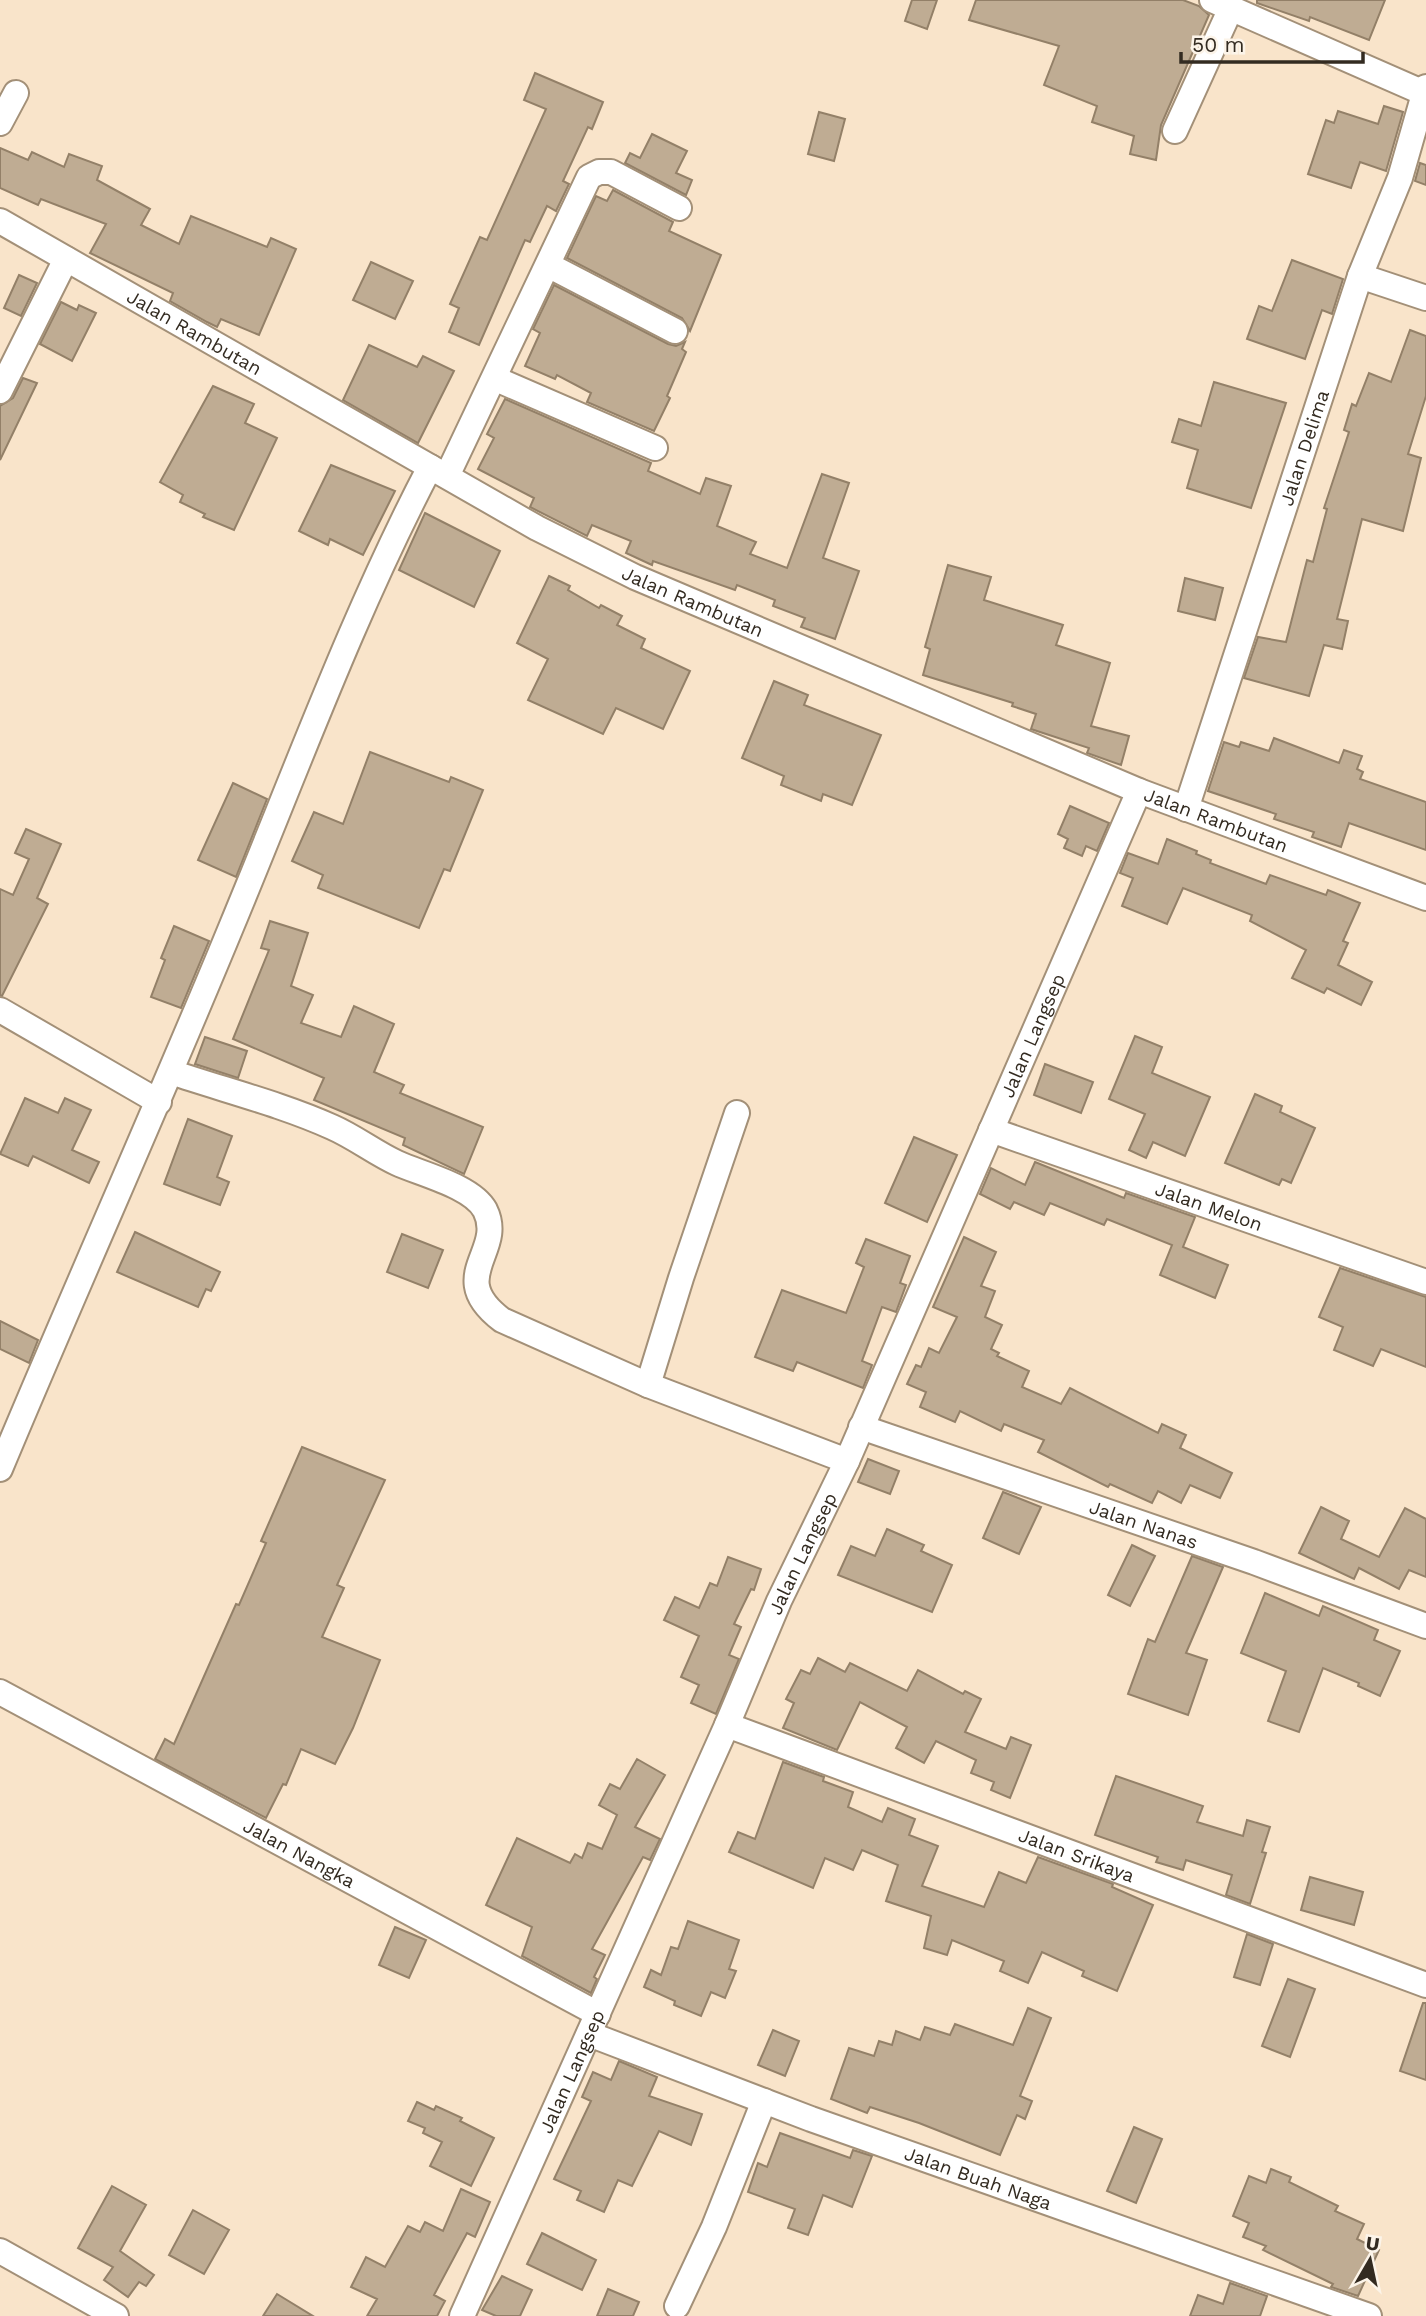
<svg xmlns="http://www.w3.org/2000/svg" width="1426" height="2316" font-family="'Work Sans',sans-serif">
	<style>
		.building { fill: #bfac93; stroke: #938068; stroke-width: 2 }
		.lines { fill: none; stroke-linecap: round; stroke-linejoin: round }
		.street-casing { stroke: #a39078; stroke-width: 28 }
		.street { stroke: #fff; stroke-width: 24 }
		.labels { text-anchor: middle; stroke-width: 6; stroke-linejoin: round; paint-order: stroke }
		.street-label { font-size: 19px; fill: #332b21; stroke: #fcf4e9 }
	</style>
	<rect width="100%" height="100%" fill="#f9e4ca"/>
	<g class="building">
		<path d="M912 0H937L927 29 905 21Z"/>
		<path d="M976 0H1183L1199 6 1209 15 1161 125 1156 160 1130 154 1134 136 1092 122 1097 106 1044 85 1059 46 969 20Z"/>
		<path d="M1257 0H1385L1369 40 1310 17 1309 21 1257 3Z"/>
		<path d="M535 73 603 102 592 129 588 127 563 181 569 184 556 211 547 206 530 242 525 240 479 345 449 332 459 308 450 304 480 237 487 240 546 109 524 100Z"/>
		<path d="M1384 106 1403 112 1386 171 1360 162 1351 188 1308 174 1326 120 1334 123 1338 111 1378 124Z"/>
		<path d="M819 112 845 119 834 161 808 154Z"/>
		<path d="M652 134 687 151 676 173 692 180 686 195 625 163 630 153 640 158Z"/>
		<path d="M0 148 28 160 32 152 64 167 69 154 102 166 97 180 150 209 141 225 179 244 191 216 267 247 271 238 296 249 259 335 221 319 217 327 207 322 170 301 173 293 90 253 106 224 41 199 38 205 0 188Z"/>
		<path d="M1420 163 1426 165V185L1415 181Z"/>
		<path d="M613 190 673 222 669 231 721 255 690 331 682 318 567 258 596 196 607 201Z"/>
		<path d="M1292 260 1343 279 1332 314 1322 310 1305 359 1247 339 1259 306 1272 311Z"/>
		<path d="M371 262 413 281 395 319 353 300Z"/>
		<path d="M19 275 37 283 21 316 4 308Z"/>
		<path d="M554 285 668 344 676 346 685 342 682 349 686 352 667 396 670 398 654 431 587 402 591 393 557 375 555 379 525 366 540 333 533 329Z"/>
		<path d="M61 302 77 310 79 305 96 313 72 361 40 344Z"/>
		<path d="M1410 330 1426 336V396L1408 454 1421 458 1403 531 1362 519 1337 619 1348 621 1342 649 1324 645 1309 696 1244 678 1258 637 1286 642 1307 560 1313 562 1327 509 1324 508 1349 432 1344 430 1352 404 1356 406 1369 373 1391 382Z"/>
		<path d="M369 345 417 367 423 356 454 371 418 443 343 400Z"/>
		<path d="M23 378 37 383 0 460V406L13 398Z"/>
		<path d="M1214 382 1286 403 1251 508 1187 488 1198 450 1172 442 1179 419 1201 426Z"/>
		<path d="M213 386 254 404 245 423 277 438 234 530 203 517 205 514 180 502 183 495 160 482Z"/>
		<path d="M505 399 651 463 648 471 700 494 706 478 731 486 717 526 756 542 750 554 787 568 822 474 849 483 823 558 859 571 835 639 801 627 805 618 773 606 775 600 737 585 735 590 653 561 652 565 626 553 631 541 592 525 587 536 530 507 534 498 478 469 494 438 487 434Z"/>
		<path d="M331 465 395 491 363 555 330 539 328 545 299 531Z"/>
		<path d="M425 513 500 551 474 607 399 570Z"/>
		<path d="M948 565 991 577 984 600 1063 625 1056 645 1110 663 1091 726 1129 736 1121 765 1087 753 1089 748 1031 729 1036 714 1012 706 1013 703 923 675 930 649 925 647Z"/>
		<path d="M549 576 570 586 568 590 599 608 601 605 622 616 617 625 645 639 641 648 690 671 663 729 616 708 603 734 528 700 548 659 517 643Z"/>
		<path d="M1185 578 1223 588 1215 620 1178 611Z"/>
		<path d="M774 681 808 695 804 705 881 735 852 805 823 794 821 801 781 785 784 776 742 758Z"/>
		<path d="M1274 738 1339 763 1344 750 1362 756 1357 769 1363 772 1360 779 1426 802V850L1349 823 1341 847 1312 837 1314 832 1274 819 1276 814 1208 791 1224 742 1239 747 1241 742 1269 751Z"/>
		<path d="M370 752 449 782 451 777 483 790 450 871 444 869 419 928 318 888 323 875 292 861 314 812 343 824Z"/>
		<path d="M233 783 267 799 236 877 198 860Z"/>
		<path d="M1070 806 1109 823 1097 851 1086 846 1082 856 1064 848 1068 839 1058 834Z"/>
		<path d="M26 829 61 844 37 898 48 904 2 996 0 995V889L13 895 29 859 15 853Z"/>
		<path d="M1167 839 1197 851 1196 854 1211 860 1210 863 1266 884 1270 875 1326 895 1328 890 1360 903 1343 941 1348 943 1338 965 1372 982 1361 1005 1327 988 1324 993 1292 978 1306 950 1250 921 1252 915 1183 888 1167 924 1122 906 1133 878 1120 873 1128 853 1158 864Z"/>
		<path d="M270 921 308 933 291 986 313 995 301 1023 341 1037 354 1006 394 1024 374 1072 404 1085 400 1093 483 1127 464 1174 403 1145 405 1138 314 1100 324 1078 233 1039 269 950 261 948Z"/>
		<path d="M174 926 209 941 181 1008 151 997 165 960 161 958Z"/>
		<path d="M1135 1036 1162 1047 1152 1073 1210 1097 1185 1156 1153 1142 1146 1158 1129 1150 1145 1114 1109 1099Z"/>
		<path d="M205 1037 247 1051 238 1078 195 1064Z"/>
		<path d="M1045 1064 1093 1082 1081 1113 1034 1095Z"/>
		<path d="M1255 1094 1282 1106 1280 1112 1315 1128 1291 1183 1282 1179 1279 1185 1225 1163Z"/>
		<path d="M25 1098 58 1113 65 1098 91 1110 72 1150 99 1162 89 1183 33 1156 28 1166 0 1154Z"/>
		<path d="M188 1119 232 1136 217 1177 229 1182 220 1205 164 1184Z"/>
		<path d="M914 1137 957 1155 927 1222 885 1203Z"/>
		<path d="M1035 1162 1124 1198 1126 1193 1195 1217 1183 1247 1228 1265 1215 1298 1160 1275 1172 1245 1107 1219 1104 1225 1050 1203 1044 1215 1014 1202 1010 1209 980 1194 991 1168 1025 1185Z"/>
		<path d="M135 1232 220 1272 211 1291 206 1289 198 1307 117 1272Z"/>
		<path d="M402 1234 443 1250 428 1288 387 1272Z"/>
		<path d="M964 1237 996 1252 981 1286 995 1291 985 1317 1002 1325 991 1349 999 1353 997 1356 1029 1371 1022 1387 1061 1404 1070 1388 1158 1433 1162 1424 1186 1435 1180 1448 1232 1473 1220 1498 1190 1485 1181 1503 1158 1491 1152 1503 1110 1484 1108 1487 1038 1452 1044 1440 1004 1424 1001 1431 960 1411 955 1422 920 1407 926 1392 907 1384 916 1365 921 1367 929 1348 939 1353 957 1317 933 1307Z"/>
		<path d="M866 1239 910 1256 900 1283 906 1285 896 1312 882 1307 862 1361 872 1365 863 1388 797 1362 793 1371 755 1357 782 1290 846 1313 864 1267 856 1263Z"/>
		<path d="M1340 1268 1426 1297V1367L1381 1349 1373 1366 1334 1350 1343 1327 1319 1317Z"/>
		<path d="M0 1321 38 1340 29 1363 0 1349Z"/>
		<path d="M302 1447 385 1480 337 1585 344 1588 322 1637 380 1660 353 1728 335 1764 301 1749 286 1785 283 1784 266 1818 155 1759 165 1739 174 1744 236 1604 239 1605 266 1543 261 1541Z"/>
		<path d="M868 1459 899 1471 890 1494 858 1482Z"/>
		<path d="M1003 1492 1041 1507 1019 1554 983 1538Z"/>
		<path d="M1321 1507 1349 1521 1341 1539 1379 1557 1405 1508 1426 1519V1577L1409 1570 1399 1589 1359 1568 1354 1579 1299 1553Z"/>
		<path d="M887 1529 924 1545 921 1551 952 1565 932 1612 838 1575 851 1546 875 1556Z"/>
		<path d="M1132 1545 1155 1556 1130 1606 1108 1595Z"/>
		<path d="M1192 1556 1223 1567 1186 1653 1207 1660 1188 1715 1128 1694 1148 1639 1155 1642Z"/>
		<path d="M728 1557 761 1569 754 1590 751 1589 734 1624 741 1627 729 1655 739 1659 716 1714 691 1703 699 1685 681 1677 699 1636 664 1620 675 1597 699 1608 710 1583 717 1586Z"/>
		<path d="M1265 1593 1319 1616 1323 1606 1378 1630 1374 1640 1400 1651 1380 1696 1358 1686 1359 1683 1323 1668 1299 1732 1268 1721 1286 1671 1241 1653Z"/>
		<path d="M818 1658 845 1672 850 1663 907 1691 918 1670 963 1694 965 1691 981 1699 965 1732 1006 1749 1011 1737 1031 1745 1010 1798 991 1790 994 1782 971 1773 976 1760 936 1741 924 1763 896 1748 907 1727 860 1702 837 1750 783 1728 794 1703 786 1699 801 1670 810 1674Z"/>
		<path d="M637 1759 665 1775 635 1827 660 1839 650 1860 643 1857 592 1949 605 1955 594 1977 597 1979 591 1993 522 1956 532 1927 486 1905 517 1838 570 1863 575 1854 582 1858 588 1843 602 1849 617 1815 599 1805 610 1784 620 1789Z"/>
		<path d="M783 1762 824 1777 823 1781 853 1792 848 1807 882 1822 888 1808 915 1819 909 1835 938 1846 922 1886 984 1907 999 1872 1026 1883 1038 1857 1113 1884 1112 1887 1153 1905 1117 1991 1082 1976 1084 1971 1042 1952 1028 1983 1000 1971 1004 1961 952 1940 947 1955 924 1948 931 1916 886 1901 898 1865 862 1850 853 1870 825 1858 813 1888 729 1852 738 1832 755 1839Z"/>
		<path d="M1116 1776 1203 1806 1197 1822 1243 1836 1247 1820 1270 1827 1262 1852 1266 1853 1250 1904 1226 1895 1232 1875 1186 1860 1183 1870 1156 1862 1158 1857 1095 1835Z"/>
		<path d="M1310 1877 1363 1892 1354 1925 1301 1910Z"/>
		<path d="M688 1921 739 1940 729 1969 736 1971 725 1998 711 1992 701 2016 674 2005 675 2001 644 1987 651 1970 661 1975 671 1947 678 1949Z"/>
		<path d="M395 1927 426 1940 409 1978 379 1965Z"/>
		<path d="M1247 1934 1273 1944 1260 1985 1234 1977Z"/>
		<path d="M1288 1979 1315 1989 1290 2057 1262 2046Z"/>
		<path d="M1423 2003H1426V2080L1400 2071Z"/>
		<path d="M1028 2008 1051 2018 1020 2096 1032 2101 1025 2119 1017 2115 1000 2155 919 2123 870 2107 867 2113 831 2099 849 2048 874 2056 879 2041 892 2045 896 2031 920 2040 925 2027 950 2035 955 2024 1013 2045Z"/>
		<path d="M773 2030 799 2041 785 2076 758 2065Z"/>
		<path d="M619 2061 657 2077 649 2096 702 2114 691 2145 659 2131 632 2186 618 2180 604 2212 577 2200 581 2191 554 2179 591 2101 582 2097 593 2072 611 2080Z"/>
		<path d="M417 2102 434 2110 436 2106 462 2118 460 2121 494 2138 471 2186 430 2166 442 2142 423 2133 425 2128 408 2121Z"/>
		<path d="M1134 2127 1162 2139 1136 2203 1107 2191Z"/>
		<path d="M780 2133 850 2158 853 2150 872 2156 852 2207 823 2195 808 2235 788 2228 795 2209 748 2192 758 2163 767 2167Z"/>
		<path d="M1271 2169 1291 2177 1289 2182 1338 2206 1335 2211 1364 2224 1357 2239 1379 2250 1358 2296 1331 2287 1333 2284 1263 2250 1266 2246 1243 2237 1249 2223 1233 2216 1249 2176 1266 2183Z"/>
		<path d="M112 2186 146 2205 120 2251 154 2275 146 2286 139 2282 128 2297 104 2280 113 2267 78 2248Z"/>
		<path d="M461 2189 490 2202 475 2237 467 2233 434 2295 445 2301 437 2316H367L377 2299 351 2287 366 2257 385 2267 408 2226 420 2232 425 2222 443 2231Z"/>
		<path d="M193 2210 229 2230 204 2274 169 2255Z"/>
		<path d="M542 2233 596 2260 582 2290 527 2264Z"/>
		<path d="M502 2276 532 2290 520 2316H496L482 2310Z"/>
		<path d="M1230 2283 1267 2296 1260 2316H1190L1198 2295 1223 2304Z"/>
		<path d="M608 2289 639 2302 633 2316H597Z"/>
		<path d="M277 2294 313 2316H263Z"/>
	</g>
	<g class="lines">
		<defs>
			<g id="street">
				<path d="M1212 0 1424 93"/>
				<path d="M0 123 16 93"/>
				<path d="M1175 131 1231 8"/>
				<path id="s1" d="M0 221 537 528 635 577 1139 791 1426 898"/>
				<path d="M548 265 675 331"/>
				<path d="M1360 276 1426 298"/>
				<path d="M496 379 655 448"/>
				<path d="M0 391 66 259"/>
				<path d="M447 476 589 177 599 172H611L679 208"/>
				<path id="s2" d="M1186 809 1360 276 1400 178 1426 87"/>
				<path d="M0 1010 159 1102"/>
				<path d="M171 1072C224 1090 281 1104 332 1127 355 1137 375 1153 397 1163 421 1174 472 1186 485 1210 506 1252 444 1276 502 1320L648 1385 847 1461"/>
				<path id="s3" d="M991 1130 1426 1282"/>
				<path d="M648 1385 681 1278 737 1113"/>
				<path id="s4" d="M861 1427 1254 1562 1426 1626"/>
				<path d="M0 1469C76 1287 157 1107 232 925 296 771 353 614 430 467"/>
				<path id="s5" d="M0 1692 598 2014"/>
				<path id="s6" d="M727 1725 1426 1985"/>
				<path id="s7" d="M589 2034 811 2119 1369 2316"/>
				<path d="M0 2251 116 2316"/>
				<path d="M677 2306 714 2227 764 2101"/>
				<path id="s8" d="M462 2316 727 1725 779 1601 847 1461 1139 791"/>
			</g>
		</defs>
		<use href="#street" class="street-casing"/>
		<use href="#street" class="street"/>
	</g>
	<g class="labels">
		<g class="street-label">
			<text dy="7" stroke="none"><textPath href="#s1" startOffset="224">Jalan Rambutan</textPath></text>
			<text dy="7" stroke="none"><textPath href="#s2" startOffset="380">Jalan Delima</textPath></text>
			<text dy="7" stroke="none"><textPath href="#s1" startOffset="791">Jalan Rambutan</textPath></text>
			<text dy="7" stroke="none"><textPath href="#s1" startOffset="1358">Jalan Rambutan</textPath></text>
			<text dy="7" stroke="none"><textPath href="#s8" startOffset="1402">Jalan Langsep</textPath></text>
			<text dy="7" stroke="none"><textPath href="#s3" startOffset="231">Jalan Melon</textPath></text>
			<text dy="7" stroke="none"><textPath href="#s4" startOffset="299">Jalan Nanas</textPath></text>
			<text dy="7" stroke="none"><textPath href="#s8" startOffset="835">Jalan Langsep</textPath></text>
			<text dy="7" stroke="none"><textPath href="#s5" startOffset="340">Jalan Nangka</textPath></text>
			<text dy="7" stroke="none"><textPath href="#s6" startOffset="373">Jalan Srikaya</textPath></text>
			<text dy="7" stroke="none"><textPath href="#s8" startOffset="268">Jalan Langsep</textPath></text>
			<text dy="7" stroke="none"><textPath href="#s7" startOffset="415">Jalan Buah Naga</textPath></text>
		</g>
	</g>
	<g transform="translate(1370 2260) rotate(9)" stroke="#fcf4e9" stroke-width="5" paint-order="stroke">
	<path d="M0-5L12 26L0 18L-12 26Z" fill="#332b21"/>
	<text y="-10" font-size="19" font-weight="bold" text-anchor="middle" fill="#332b21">U</text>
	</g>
	<path d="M1181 52v10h182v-10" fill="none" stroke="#332b21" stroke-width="3.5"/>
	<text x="1192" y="52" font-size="21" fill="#332b21" stroke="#fcf4e9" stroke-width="5" paint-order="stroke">50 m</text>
</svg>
